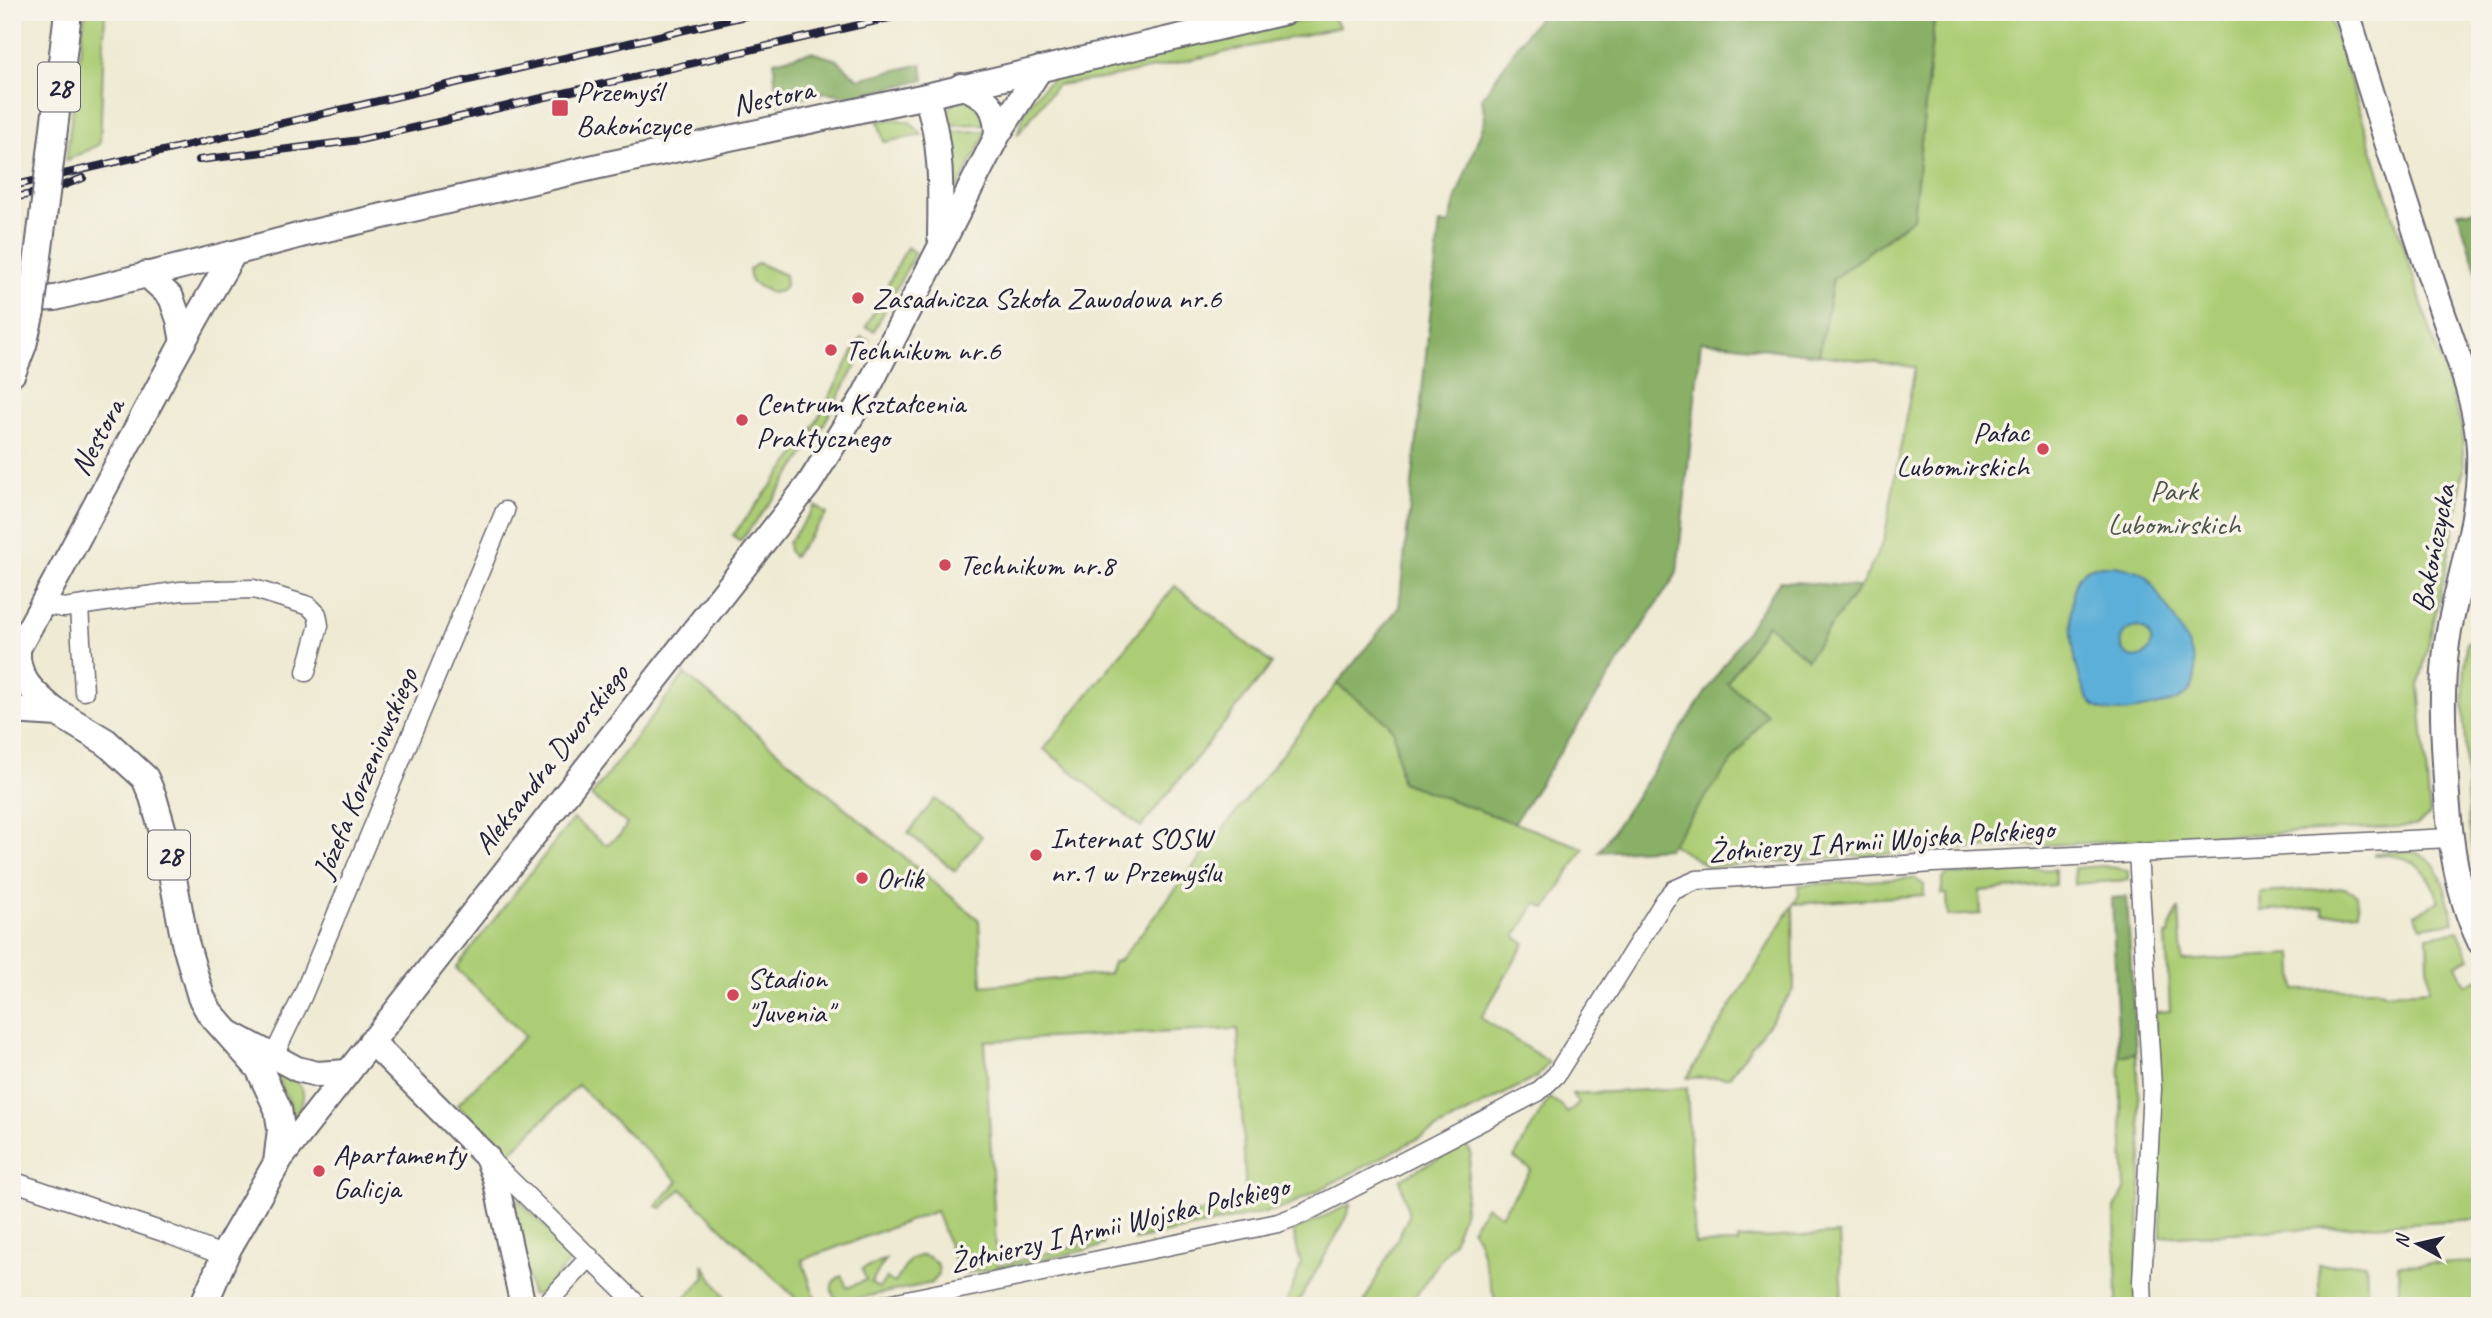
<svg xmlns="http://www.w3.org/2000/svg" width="2492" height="1318" font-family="Caveat,sans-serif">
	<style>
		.green { fill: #accd75; stroke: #677858; stroke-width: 2 }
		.forest { fill: #89b066; stroke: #566950; stroke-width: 2 }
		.water { fill: #5cafd8; stroke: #3f688a; stroke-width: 2; fill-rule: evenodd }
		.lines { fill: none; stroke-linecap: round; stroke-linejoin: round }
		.street-casing { stroke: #6a6870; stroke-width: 21 }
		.secondary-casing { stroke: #6a6870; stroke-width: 28 }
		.primary-casing { stroke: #6a6870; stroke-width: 30 }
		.street { stroke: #fff; stroke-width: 18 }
		.secondary { stroke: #fff; stroke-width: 24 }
		.primary { stroke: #fff; stroke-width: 26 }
		.rail-casing { stroke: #22223b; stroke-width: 8 }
		.rail { stroke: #f7f3e8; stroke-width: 5; stroke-dasharray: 16; stroke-linecap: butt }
		.primary-bridge-casing { stroke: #6a6870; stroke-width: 30; stroke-linecap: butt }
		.primary-bridge { stroke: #fff; stroke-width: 26 }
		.poi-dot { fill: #d1495b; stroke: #f7f3e8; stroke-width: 2.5 }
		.labels { text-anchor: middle; stroke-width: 7; stroke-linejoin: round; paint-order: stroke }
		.shield { fill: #f7f3e8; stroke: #62616f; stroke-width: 2 }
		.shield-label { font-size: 28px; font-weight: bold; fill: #22223b }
		.poi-label { font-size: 30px; fill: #22223b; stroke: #f7f3e8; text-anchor: start }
		.street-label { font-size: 30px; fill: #22223b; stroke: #f7f3e8 }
		.park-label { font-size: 30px; fill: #4b554c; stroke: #f7f3e8 }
	</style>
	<rect width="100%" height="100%" fill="#f7f3e8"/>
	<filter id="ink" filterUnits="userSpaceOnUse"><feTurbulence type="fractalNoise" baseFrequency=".0143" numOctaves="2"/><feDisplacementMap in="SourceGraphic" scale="14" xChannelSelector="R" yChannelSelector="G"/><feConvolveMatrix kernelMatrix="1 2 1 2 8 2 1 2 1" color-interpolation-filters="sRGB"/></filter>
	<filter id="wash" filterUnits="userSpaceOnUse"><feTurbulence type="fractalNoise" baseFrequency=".00686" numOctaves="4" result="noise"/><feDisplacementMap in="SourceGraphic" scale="28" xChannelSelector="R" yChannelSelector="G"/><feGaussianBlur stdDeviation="1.57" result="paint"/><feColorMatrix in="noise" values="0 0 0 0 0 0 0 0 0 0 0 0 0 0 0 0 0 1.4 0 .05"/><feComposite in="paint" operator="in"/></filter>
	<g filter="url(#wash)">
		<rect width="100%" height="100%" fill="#efead3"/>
		<g class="green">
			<path d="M85 12H105L100 144 66 161Z"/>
			<path d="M1935 12H2328L2462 428 2464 469 2447 564 2419 685 2430 814 2416 826 1911 852 1709 867 1671 844 1766 714 1727 683 1767 623 1807 658 1864 581 1884 540 1915 367 1819 355 1833 279 1913 218Z"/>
			<path d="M1327 15 1332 16 1340 27 1108 78 1057 85 1018 134C1021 110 1040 87 1060 74Z"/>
			<path d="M970 98 989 124 945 125C945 107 953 101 970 98Z"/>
			<path d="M896 119 911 123 922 135 884 142 878 121Z"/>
			<path d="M987 131 949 205 945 132Z"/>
			<path d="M907 247 915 253 874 331 866 327Z"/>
			<path d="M758 263 785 275 786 285 781 291 771 293 751 282 749 270Z"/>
			<path d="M861 337 869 341 819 433 812 430Z"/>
			<path d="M803 445 807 450 774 498 740 541 733 535Z"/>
			<path d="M816 506 827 514 793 557 789 551 788 543Z"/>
			<path d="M1175 586 1272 664 1141 827 1044 749Z"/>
			<path d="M2480 634V885L2469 825 2463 707 2466 643Z"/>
			<path d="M685 674 979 920 982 986 1109 974 1113 962 1120 960 1337 684 1388 723 1394 732 1401 782 1584 848 1546 909 1536 903 1515 937 1525 943 1481 1018 1549 1062 1537 1077 1284 1208 1134 1240 1132 1231 1246 1200 1238 1029 985 1041 997 1266 1105 1238 1103 1244 1096 1248 1008 1267 964 1273 956 1265 936 1211 802 1260 816 1300 815 1304 804 1306 681 1189 662 1208 656 1206 678 1181 578 1085 508 1155 457 1105 525 1036 456 968 573 819 606 845 621 834 627 824 591 796Z"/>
			<path d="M935 799 982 836 955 871 908 833Z"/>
			<path d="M2408 851C2445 857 2444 892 2454 922L2421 927 2415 914 2440 901C2424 866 2415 854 2374 855V853Z"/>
			<path d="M2103 866 2128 870V880L2075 884 2074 868Z"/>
			<path d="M2055 869V885L1980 891 1981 914 1948 916 1947 894H1942V880L1946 875Z"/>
			<path d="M1914 878 1924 885V895L1793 904 1794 989 1729 1077 1687 1078 1799 895 1798 885Z"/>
			<path d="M2346 888 2357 895 2359 912 2324 914 2323 908 2261 911 2260 893Z"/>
			<path d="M2179 908 2182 961 2293 954 2295 990 2375 989 2385 993 2429 990 2427 936 2458 931 2470 958 2456 965 2466 985 2480 979V1219L2161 1237 2155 1012 2170 1011 2166 935H2169L2170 927Z"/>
			<path d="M2136 1053 2142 1158 2136 1306H2117L2115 1208 2125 1190 2119 1056Z"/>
			<path d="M273 1069C302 1082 314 1090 292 1120L290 1104Z"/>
			<path d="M1687 1088 1695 1244 1738 1243V1239L1839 1234 1842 1306H1497L1478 1240 1471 1229 1486 1206 1501 1215 1531 1170 1514 1158 1549 1098 1561 1105 1567 1113 1579 1104 1572 1094Z"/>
			<path d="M1466 1144 1471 1153 1463 1215 1453 1241 1409 1306H1362L1409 1216 1400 1179Z"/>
			<path d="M512 1194 573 1254 572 1259 539 1295 531 1294Z"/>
			<path d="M1351 1204 1342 1226 1296 1306H1285L1301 1265 1293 1231Z"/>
			<path d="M922 1255 929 1257 938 1265 939 1275 932 1283 845 1301 835 1298C829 1289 831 1280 842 1276L847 1288 866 1280 862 1269 886 1259 871 1283 879 1288 886 1278 895 1283 910 1259Z"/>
			<path d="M2480 1262V1306H2400L2398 1265Z"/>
			<path d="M2366 1263 2368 1306H2320L2318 1265Z"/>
			<path d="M703 1264 723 1295 733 1306H678L705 1277Z"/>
		</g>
		<g class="forest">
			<path d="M1543 12H1935L1913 218 1833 279 1819 355 1701 341 1677 573 1514 823 1401 782 1394 732 1388 723 1337 684 1399 607 1440 223 1449 225 1457 195 1485 120 1482 98 1524 36Z"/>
			<path d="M811 52 837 60 858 79 922 64 924 80 851 97 826 92 776 104 774 61Z"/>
			<path d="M2480 210V282L2458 212Z"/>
			<path d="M1780 581 1859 587 1807 659 1767 624 1727 683 1767 714 1668 848 1599 852Z"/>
			<path d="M2127 897 2136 1053 2119 1056 2112 898Z"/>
		</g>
		<path class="water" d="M2114 566C2123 568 2138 569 2145 575 2153 583 2159 597 2166 606 2186 636 2221 692 2165 704 2146 708 2114 718 2096 707 2073 693 2063 597 2080 575 2088 564 2102 566 2114 566ZM2138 627C2170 641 2136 672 2123 650 2116 637 2126 629 2138 627Z"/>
	</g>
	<g filter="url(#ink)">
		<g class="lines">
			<defs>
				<g id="street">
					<path d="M44 602 52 606 64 608 181 591 254 589 309 606 317 614 319 625 306 672"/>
					<path d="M79 607 84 691"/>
					<path d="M2138 852 2152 1088 2142 1282 2143 1306"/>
					<path d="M274 1055 302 997 505 511"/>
					<path d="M492 1162 639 1306"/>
					<path d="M12 1181 163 1232 224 1256"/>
					<path d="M544 1306 590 1257"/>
					<path d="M878 1306 1278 1223 1302 1214 1538 1092 1556 1075 1665 900 1674 890 1697 880 1933 863 2450 838"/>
				</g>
				<g id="secondary">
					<path d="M2347 12C2375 105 2404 198 2435 290 2450 338 2477 398 2479 448 2482 508 2462 567 2450 625 2441 671 2442 715 2445 762 2448 824 2453 886 2480 942"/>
					<path d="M961 86C988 97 997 106 997 136"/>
					<path d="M926 96C942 142 941 189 940 237"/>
					<path d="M146 274 171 297 179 320 183 342"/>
					<path d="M12 300 55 298 234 253"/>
					<path d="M18 650C16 680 36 694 58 713"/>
					<path d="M12 659C88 525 155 386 234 253L305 234 599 166 926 96 1285 12"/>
					<path d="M228 1032 297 1069 317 1074 348 1072"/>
					<path d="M371 1041 487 1157 495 1178 523 1306"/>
					<path d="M277 1163 809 484 864 396 997 136 1040 69"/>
				</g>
				<g id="primary">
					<path d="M50 162 68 12"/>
					<path d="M12 373 23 345 31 311"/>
					<path d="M12 710 58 713 106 742 145 778 153 797 166 842 185 942 201 997 210 1013 259 1068 278 1109 281 1129 277 1163 228 1248 203 1306"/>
				</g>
			</defs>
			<use href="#street" class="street-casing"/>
			<use href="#secondary" class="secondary-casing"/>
			<use href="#primary" class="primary-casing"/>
			<use href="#street" class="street"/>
			<use href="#secondary" class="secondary"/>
			<use href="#primary" class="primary"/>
			<defs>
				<g id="rail">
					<path d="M199 160 360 140 915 12"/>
					<path d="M12 186 762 12"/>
					<path d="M12 198 51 190 83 178"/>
				</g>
			</defs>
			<use href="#rail" class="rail-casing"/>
			<use href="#rail" class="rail"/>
			<defs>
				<path id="primary-bridge" d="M31 311 50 162"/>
			</defs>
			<use href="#primary-bridge" class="primary-bridge-casing"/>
			<use href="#primary-bridge" class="primary-bridge"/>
		</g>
	</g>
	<g class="poi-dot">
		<rect x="551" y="99" width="18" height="18" rx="3.5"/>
		<circle cx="858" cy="298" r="7"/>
		<circle cx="831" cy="350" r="7"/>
		<circle cx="742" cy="420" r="7"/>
		<circle cx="2043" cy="449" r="7"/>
		<circle cx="945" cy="565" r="7"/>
		<circle cx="1036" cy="855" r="7"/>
		<circle cx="862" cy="878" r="7"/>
		<circle cx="733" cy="995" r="7"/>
		<circle cx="319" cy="1171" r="7"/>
	</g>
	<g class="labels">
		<g class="shield">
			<rect x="38" y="62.5" width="42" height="49" rx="5"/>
			<rect x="148" y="830.5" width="42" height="49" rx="5"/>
		</g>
		<g class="shield-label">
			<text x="59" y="97">28</text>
			<text x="169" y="865">28</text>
		</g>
		<g class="poi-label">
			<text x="576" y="101">Przemyśl<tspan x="576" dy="34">Bakończyce</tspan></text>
			<text x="872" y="308">Zasadnicza Szkoła Zawodowa nr.6</text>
			<text x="845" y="360">Technikum nr.6</text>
			<text x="756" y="413">Centrum Kształcenia<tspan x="756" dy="34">Praktycznego</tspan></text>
			<text x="2029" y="442" text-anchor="end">Pałac<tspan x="2029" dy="34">Lubomirskich</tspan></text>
			<text x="959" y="575">Technikum nr.8</text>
			<text x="1050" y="848">Internat SOSW<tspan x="1050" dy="34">nr.1 w Przemyślu</tspan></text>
			<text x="876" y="888">Orlik</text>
			<text x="747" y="988">Stadion<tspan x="747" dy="34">"Juvenia"</tspan></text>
			<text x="333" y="1164">Apartamenty<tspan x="333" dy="34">Galicja</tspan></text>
		</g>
		<g class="street-label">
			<text transform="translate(773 97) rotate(-12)" y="10">Nestora</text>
			<text transform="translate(97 437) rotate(-62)" y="10">Nestora</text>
			<text transform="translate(2433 548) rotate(-79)" y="10">Bakończycka</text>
			<text transform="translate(551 759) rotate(-52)" y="10">Aleksandra Dworskiego</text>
			<text transform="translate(365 773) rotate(-67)" y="10">Józefa Korzeniowskiego</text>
			<text transform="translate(1881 840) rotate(-4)" y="10">Żołnierzy I Armii Wojska Polskiego</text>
			<text transform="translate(1119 1224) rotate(-13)" y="10">Żołnierzy I Armii Wojska Polskiego</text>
		</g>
		<g class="park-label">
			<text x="2174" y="500">Park<tspan x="2174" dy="34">Lubomirskich</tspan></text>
		</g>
	</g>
	<rect width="2492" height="1318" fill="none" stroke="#f7f3e8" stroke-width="42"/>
	<g transform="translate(2418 1244) rotate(278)" stroke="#f7f3e8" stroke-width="5" paint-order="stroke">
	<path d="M0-5L12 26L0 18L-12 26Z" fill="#22223b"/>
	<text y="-10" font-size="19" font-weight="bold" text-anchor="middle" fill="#22223b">N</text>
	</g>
</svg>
